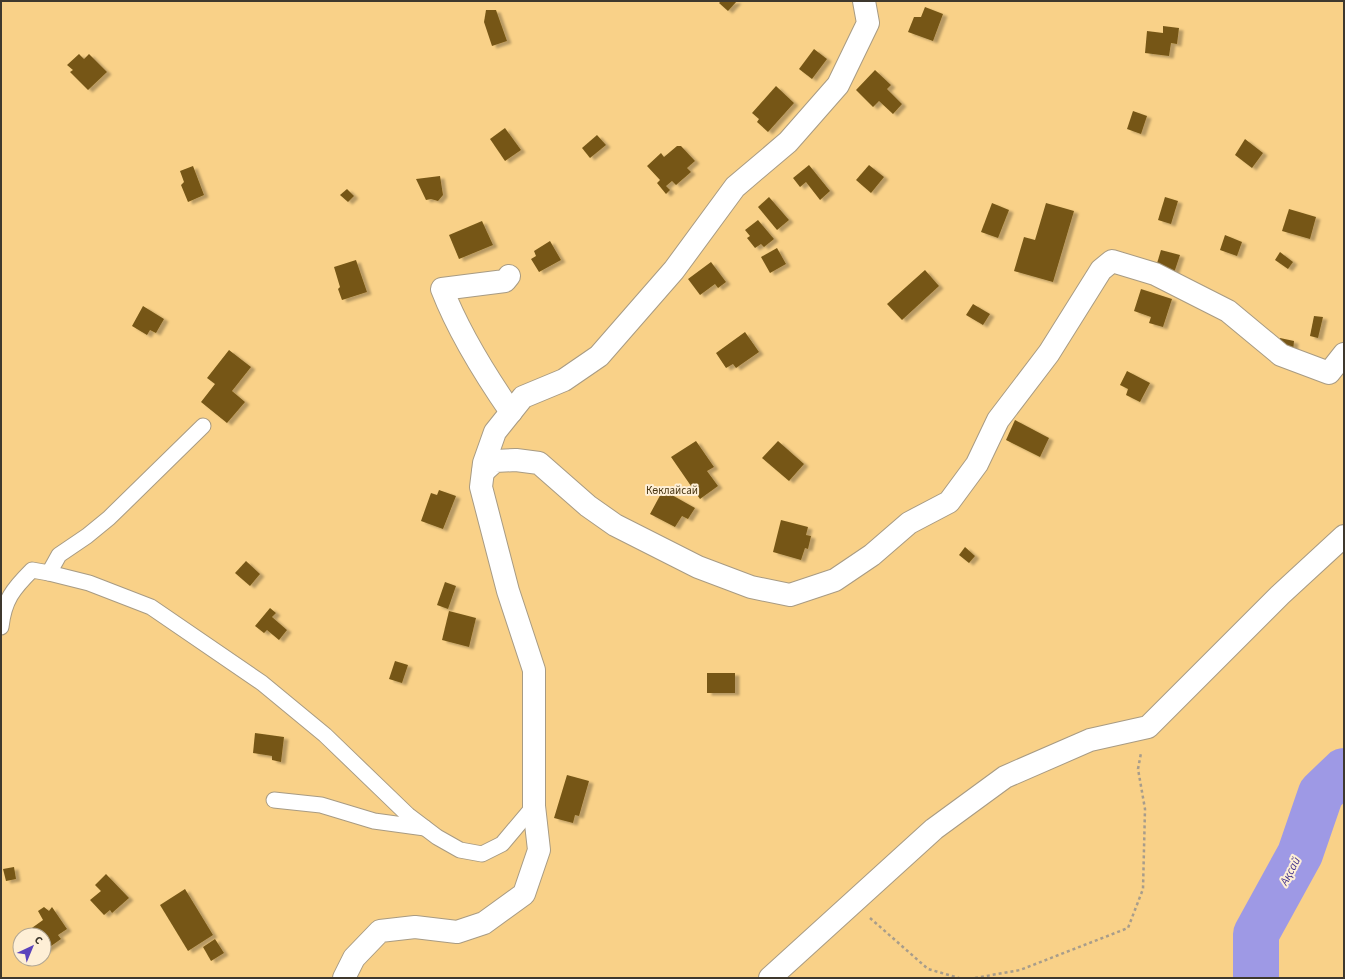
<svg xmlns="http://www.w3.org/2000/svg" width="1345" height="979" font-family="'Source Sans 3',sans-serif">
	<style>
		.green { fill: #f9d188; fill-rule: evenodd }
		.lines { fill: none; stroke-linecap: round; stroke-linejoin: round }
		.river { stroke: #9e99e5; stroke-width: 46 }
		.building { fill: #765716; filter: url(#shadow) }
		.lane-casing { stroke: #a89b83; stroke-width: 17 }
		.street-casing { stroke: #a89b83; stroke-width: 24 }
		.path { stroke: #a89d8b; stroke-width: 2.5; stroke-dasharray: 3 3; stroke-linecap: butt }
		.lane { stroke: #fff; stroke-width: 15 }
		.street { stroke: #fff; stroke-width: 22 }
		.labels { text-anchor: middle; stroke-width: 4; stroke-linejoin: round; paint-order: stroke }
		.park-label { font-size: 11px; fill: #473512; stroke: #feefd6 }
		.water-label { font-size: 12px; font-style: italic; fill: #44348d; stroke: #feefd6 }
	</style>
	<defs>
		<filter id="shadow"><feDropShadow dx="4.5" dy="2.5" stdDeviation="1" flood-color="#0004"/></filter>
	</defs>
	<rect width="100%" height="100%" fill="#feefd6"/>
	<path class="green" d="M1 1H1344V978H1ZM20 935H44V959H20Z"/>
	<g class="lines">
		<path class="river" d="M1256 978V934L1300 854 1321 793 1344 771"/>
	</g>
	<g class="building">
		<path d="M721 1H737L728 11 719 3Z"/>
		<path d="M925 7 943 14 933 41 908 32 914 17H921Z"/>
		<path d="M486 10H496L507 41 492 46 484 22Z"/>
		<path d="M1163 26 1179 28 1177 44 1171 43 1169 56 1145 53 1147 31 1163 33Z"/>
		<path d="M814 49 827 59 812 79 799 69Z"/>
		<path d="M79 54 84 59 89 54 107 72 88 90 70 72 73 70 67 65Z"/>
		<path d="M875 70 891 85 887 89 902 104 893 114 879 101 873 107 856 90Z"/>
		<path d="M776 86 794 103 768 132 757 122 759 119 752 113Z"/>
		<path d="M1133 111 1147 116 1141 134 1127 129Z"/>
		<path d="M505 128 521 150 505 161 490 139Z"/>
		<path d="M597 135 606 145 590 158 582 148Z"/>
		<path d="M1245 139 1263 153 1252 168 1235 155Z"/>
		<path d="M677 146H681L695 161 687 168 691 172 676 185 672 181 666 186 670 190 666 194 657 183 660 180 647 166 661 153 664 157Z"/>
		<path d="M809 165 830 191 820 200 806 182 800 187 793 178Z"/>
		<path d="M869 165 884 177 871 193 856 180Z"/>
		<path d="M193 166 204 195 188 202 181 185 184 182 180 171Z"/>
		<path d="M440 176 443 195 438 201 431 199 426 200 416 179Z"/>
		<path d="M347 189 354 196 348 202 340 195Z"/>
		<path d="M769 197 789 220 777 230 758 207Z"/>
		<path d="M1165 197 1178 201 1171 224 1158 220Z"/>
		<path d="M992 203 1009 210 998 238 981 232Z"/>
		<path d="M1046 203 1074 211 1053 282 1014 271 1024 237 1035 240Z"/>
		<path d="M1289 209 1316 217 1310 239 1282 231Z"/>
		<path d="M758 220 774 239 764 247 761 244 755 248 747 238 750 236 745 230Z"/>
		<path d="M482 221 493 245 459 259 449 235Z"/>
		<path d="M1225 235 1242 242 1237 256 1220 250Z"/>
		<path d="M550 241 561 260 539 272 531 259 536 256 534 251Z"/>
		<path d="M777 248 786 264 770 273 761 257Z"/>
		<path d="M1161 250 1180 255 1173 276 1155 270Z"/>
		<path d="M1280 252 1293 262 1288 269 1275 260Z"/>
		<path d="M356 260 367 292 342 300 338 289 340 287 334 267Z"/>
		<path d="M711 262 726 282 718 288 715 284 700 295 688 279Z"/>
		<path d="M925 270 939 286 902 320 887 304Z"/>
		<path d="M1141 289 1172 299 1163 327 1149 323 1151 317 1134 311Z"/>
		<path d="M973 304 990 314 983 325 966 315Z"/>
		<path d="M143 306 164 319 156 333 150 330 147 335 132 326Z"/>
		<path d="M1314 316 1323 317 1318 338 1310 336Z"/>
		<path d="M745 332 759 352 736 368 733 364 726 368 716 353Z"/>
		<path d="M1280 338 1294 341 1293 351 1278 348Z"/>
		<path d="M229 350 251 367 232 391 245 402 227 423 201 402 215 384 207 378Z"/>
		<path d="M1127 371 1150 383 1140 402 1126 395 1128 389 1120 385Z"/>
		<path d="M1015 420 1049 438 1040 457 1006 440Z"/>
		<path d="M696 441 714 467 707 471 718 486 700 499 671 457Z"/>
		<path d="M778 441 804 464 789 481 762 458Z"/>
		<path d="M439 490 456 496 443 529 421 521 431 493 437 495Z"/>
		<path d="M663 490 695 508 688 519 682 516 675 527 650 514Z"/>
		<path d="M781 520 808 527 806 535 811 536 808 549 805 548 801 560 773 552Z"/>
		<path d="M965 547 975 556 969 563 959 555Z"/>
		<path d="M246 561 260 574 250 586 235 573Z"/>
		<path d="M445 582 456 586 448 609 437 605Z"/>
		<path d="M270 608 276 613 272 617 287 630 279 640 267 630 264 633 255 626Z"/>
		<path d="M449 611 476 618 469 647 442 640Z"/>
		<path d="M395 661 408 665 402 683 389 679Z"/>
		<rect x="707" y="673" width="28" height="20"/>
		<path d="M255 733 284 737 281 762 272 760V756L253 753Z"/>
		<path d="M567 775 589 781 579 816 575 815 573 823 554 818Z"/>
		<path d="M14 867 16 879 6 881 3 869Z"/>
		<path d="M106 874 129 898 112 913 110 910 104 915 90 900 101 891 95 885Z"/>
		<path d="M185 889 213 935 188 951 160 905Z"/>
		<path d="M44 907 49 911 52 907 67 929 58 935 61 939 44 951V935H32L29 930 43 920 38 911Z"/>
		<path d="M215 939 224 953 211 961 203 947Z"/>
	</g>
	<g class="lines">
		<defs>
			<g id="lane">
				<path d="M203 426 109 518 87 536 59 555 49 573 89 583 151 607 262 683 325 735 408 815 437 837 460 850 482 854 502 844 534 806"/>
				<path d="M1 627C4 600 13 589 32 570L49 573"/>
				<path d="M274 800 321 805 374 821 425 828"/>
			</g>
			<g id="street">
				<path d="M509 276 505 281 442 289C459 333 484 373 511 412"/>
				<path d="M483 472 495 461 516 460 539 463 588 506 615 525 698 567 751 587 790 595 835 580 872 555 909 523 949 502 977 464 998 420 1049 353 1101 270 1112 261 1155 274 1228 311 1281 355 1329 373 1344 354"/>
				<path d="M344 978 354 958 380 931 415 927 457 932 484 923 524 894 539 850 534 806V670L508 591 481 487 484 463 495 432 523 397 564 380 599 356 674 270 735 187 788 142 838 85 868 23 864 1"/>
				<path d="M770 978 934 829 1005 777 1090 740 1148 727 1280 595 1344 536"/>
			</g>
		</defs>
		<use href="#lane" class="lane-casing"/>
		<use href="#street" class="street-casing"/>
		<g class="path">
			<path d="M870 918 928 969 959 978"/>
			<path d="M975 978 1020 970 1128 928 1143 889 1145 809 1138 769 1141 753"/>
		</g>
		<use href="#lane" class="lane"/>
		<use href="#street" class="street"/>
	</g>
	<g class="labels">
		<g class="park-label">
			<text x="672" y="494">Көклайсай</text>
		</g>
		<g class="water-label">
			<text transform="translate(1290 871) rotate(-62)" y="4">Ақсай</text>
		</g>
	</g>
	<rect width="1345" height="979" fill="none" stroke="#3e382e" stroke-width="4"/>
	<g transform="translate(32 947) rotate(44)"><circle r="19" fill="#feefd6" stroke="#b1a693"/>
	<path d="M0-3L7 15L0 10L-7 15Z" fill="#5b43bc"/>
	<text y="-6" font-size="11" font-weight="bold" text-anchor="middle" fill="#3e382e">С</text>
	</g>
</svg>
